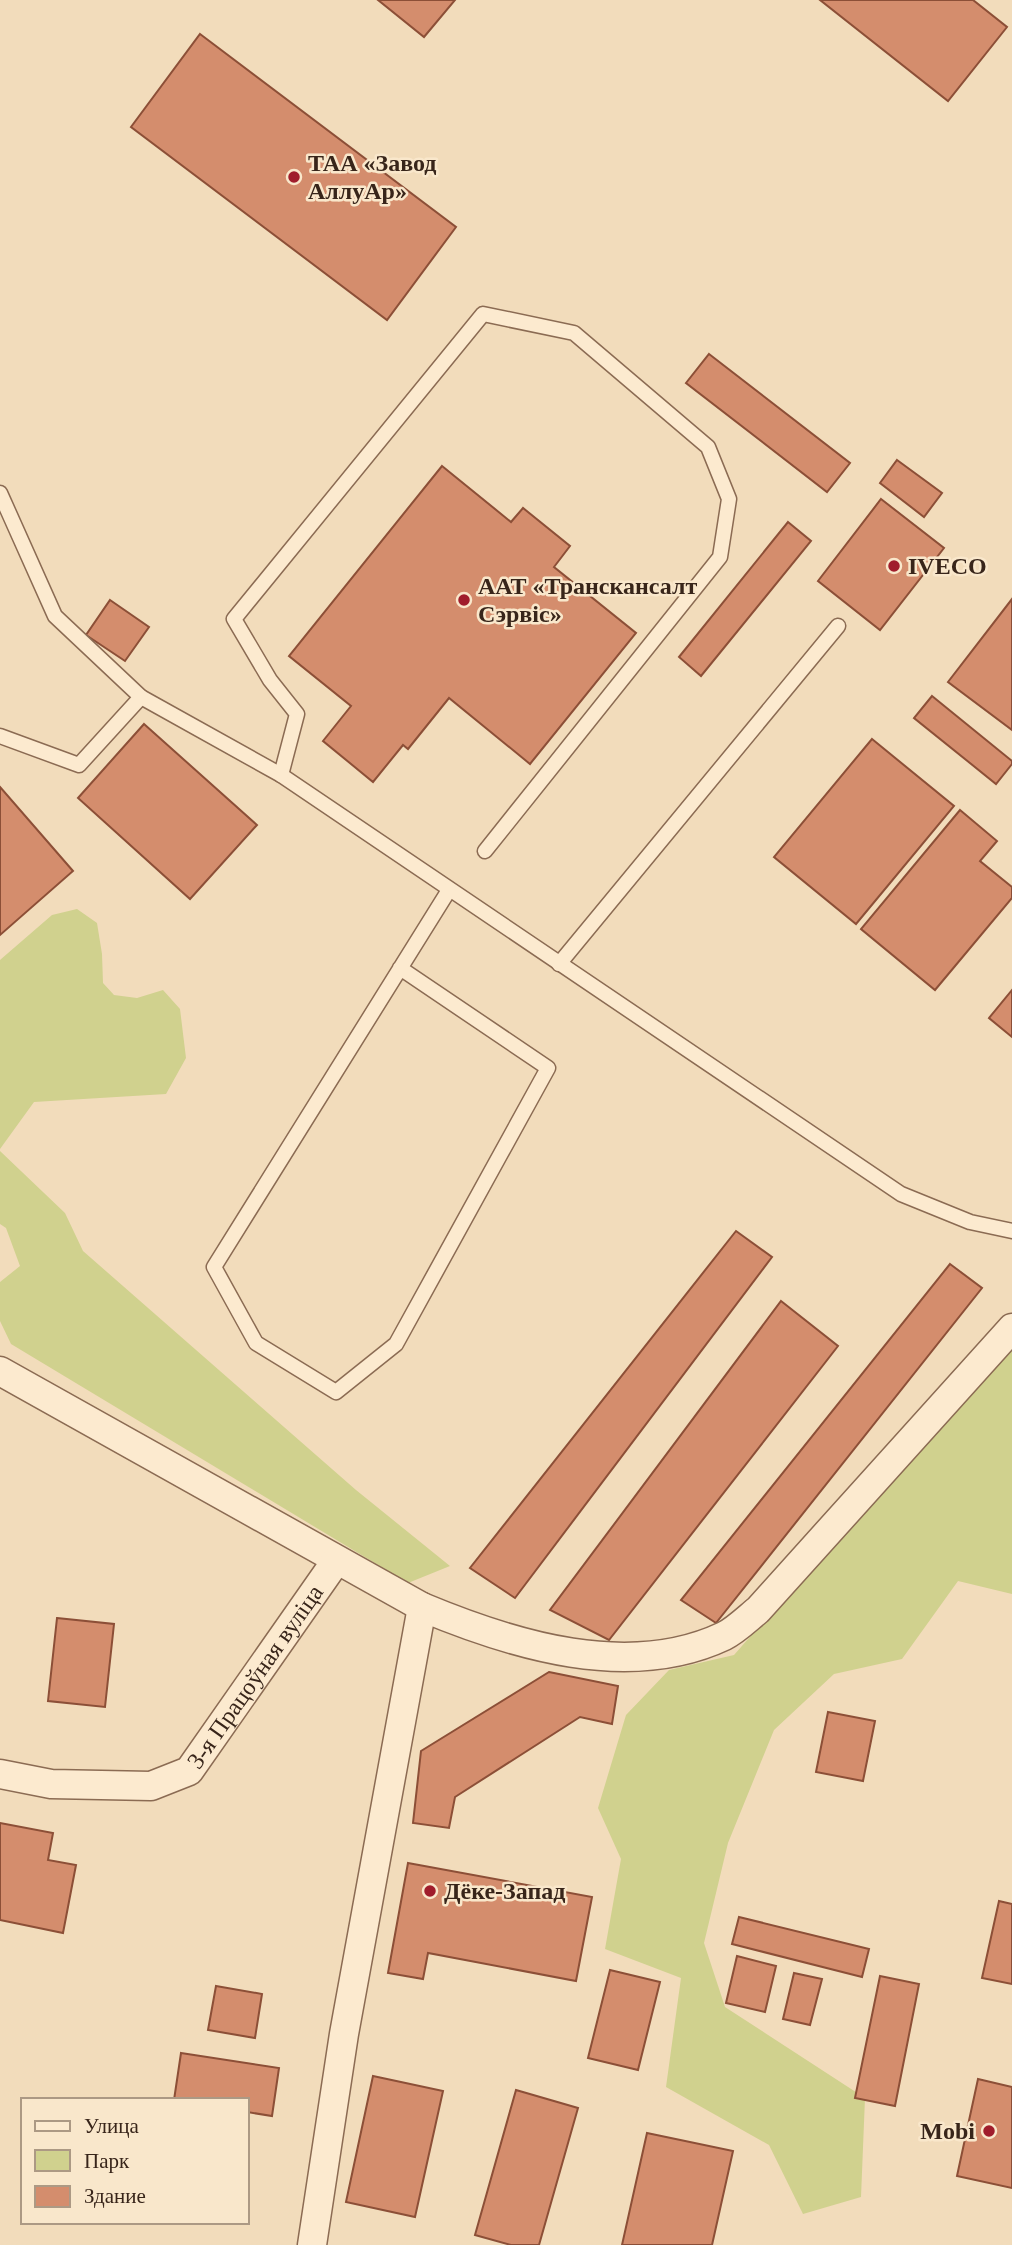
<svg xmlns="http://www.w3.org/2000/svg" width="1012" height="2245" font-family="'Times New Roman',serif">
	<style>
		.green { fill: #d0d18e }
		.building { fill: #d48d6d; stroke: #8c4f37; stroke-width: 2 }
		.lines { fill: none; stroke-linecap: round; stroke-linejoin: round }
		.service-casing { stroke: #8b6b53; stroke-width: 17 }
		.minor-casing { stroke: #8b6b53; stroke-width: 31 }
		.service { stroke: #fceacf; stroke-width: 14 }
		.minor { stroke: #fceacf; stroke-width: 28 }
		.poi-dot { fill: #a01d2c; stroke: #f9e7cb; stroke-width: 2.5 }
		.labels { text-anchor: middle; stroke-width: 5; stroke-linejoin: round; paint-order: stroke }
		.poi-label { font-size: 24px; font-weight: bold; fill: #38251a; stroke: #f9e7cb; text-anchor: start }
		.street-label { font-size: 24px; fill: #38251a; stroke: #f9e7cb }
	</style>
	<rect width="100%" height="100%" fill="#f2dcbb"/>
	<g class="green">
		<path d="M77 909 97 923 102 954 103 983 114 995 137 998 163 990 180 1009 186 1058 166 1094 34 1102 0 1149V960L52 915Z"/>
		<path d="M0 1151 65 1213 83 1251 356 1490 450 1566 408 1583 11 1344 0 1321V1282L20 1266 6 1228 0 1224Z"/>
		<path d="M1012 1345V1594L958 1581 902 1659 834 1674 774 1730 728 1843 704 1943 725 2007 865 2098 861 2197 803 2214 769 2145 666 2087 681 1978 605 1949 621 1859 598 1808 626 1715 669 1670 734 1655 907 1457Z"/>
	</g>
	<g class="building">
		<path d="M378 0H455L424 37Z"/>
		<path d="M820 0H973L1007 27 948 101Z"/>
		<path d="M200 34 456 227 387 320 131 127Z"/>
		<path d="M709 354 850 463 827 492 686 383Z"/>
		<path d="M897 460 942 493 924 517 880 483Z"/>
		<path d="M442 466 511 522 523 508 570 546 554 567 636 633 530 764 449 698 408 749 403 745 373 782 323 741 351 706 289 656Z"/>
		<path d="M881 499 944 548 880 630 818 581Z"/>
		<path d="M788 522 811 541 701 676 679 657Z"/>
		<path d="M1012 599V730L948 682Z"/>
		<path d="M110 600 149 627 125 661 86 635Z"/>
		<path d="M932 696 1012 761V764L996 784 914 718Z"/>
		<path d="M144 724 257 825 190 899 78 798Z"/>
		<path d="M872 739 954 806 856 924 774 857Z"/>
		<path d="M0 787 73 871 0 935Z"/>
		<path d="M960 810 997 841 980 861 1012 887V898L935 990 861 929Z"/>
		<path d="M1012 990V1037L989 1018Z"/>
		<path d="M736 1231 772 1257 515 1598 470 1568Z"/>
		<path d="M950 1264 982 1288 716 1623 681 1600Z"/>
		<path d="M781 1301 838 1346 609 1640 550 1610Z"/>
		<path d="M57 1618 114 1624 105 1707 48 1701Z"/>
		<path d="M549 1672 618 1686 612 1724 580 1717 455 1797 449 1828 413 1823 421 1751Z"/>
		<path d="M828 1712 875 1721 863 1781 816 1772Z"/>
		<path d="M0 1823 53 1833 48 1860 76 1865 63 1933 0 1920Z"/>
		<path d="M408 1863 592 1897 576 1981 428 1953 423 1979 388 1973Z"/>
		<path d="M999 1901 1012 1904V1984L982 1978Z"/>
		<path d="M739 1917 869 1949 862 1977 732 1944Z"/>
		<path d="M737 1956 776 1966 765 2012 726 2003Z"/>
		<path d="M610 1970 660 1982 638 2070 588 2058Z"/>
		<path d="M794 1973 822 1979 810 2025 783 2019Z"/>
		<path d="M880 1976 919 1984 895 2106 855 2098Z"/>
		<path d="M216 1986 262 1994 255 2038 208 2030Z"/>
		<path d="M181 2053 279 2068 272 2116 247 2112V2100H174Z"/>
		<path d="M373 2076 443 2091 415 2217 346 2202Z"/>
		<path d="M978 2079 1012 2087V2188L957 2176Z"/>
		<path d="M516 2090 578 2108 539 2245H511L475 2235Z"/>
		<path d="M647 2133 733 2151 712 2245H622Z"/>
	</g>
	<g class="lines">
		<defs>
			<g id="service">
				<path d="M0 493 55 616 141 697 281 775 901 1194 970 1222 1012 1231"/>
				<path d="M0 736 79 765 141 697"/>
				<path d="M281 775 297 714 270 680 234 619 483 314 574 333 708 447 729 499 720 557 485 851"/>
				<path d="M559 964 838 626"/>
				<path d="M400 968 548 1068 396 1344 336 1392 256 1343 214 1267 449 890"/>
			</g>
			<g id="minor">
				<path d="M0 1371 422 1607C513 1645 629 1681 724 1636 736 1630 748 1618 758 1610L1012 1328"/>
				<path id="s1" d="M0 1774 51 1784 151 1786 189 1771 336 1561"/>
				<path d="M312 2245 344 2034 422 1607"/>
			</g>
		</defs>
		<use href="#service" class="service-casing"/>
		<use href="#minor" class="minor-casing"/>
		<use href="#service" class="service"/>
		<use href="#minor" class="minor"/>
	</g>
	<g class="poi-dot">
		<circle cx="294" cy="177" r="7"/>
		<circle cx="894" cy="566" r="7"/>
		<circle cx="464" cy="600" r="7"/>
		<circle cx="430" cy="1891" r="7"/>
		<circle cx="989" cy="2131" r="7"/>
	</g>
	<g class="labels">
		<g class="poi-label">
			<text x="308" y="171">ТАА «Завод<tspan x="308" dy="28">АллуАр»</tspan></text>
			<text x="908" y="574">IVECO</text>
			<text x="478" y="594">ААТ «Транскансалт<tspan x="478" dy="28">Сэрвіс»</tspan></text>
			<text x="444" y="1899">Дёке-Запад</text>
			<text x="975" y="2139" text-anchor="end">Mobi</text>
		</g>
		<g class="street-label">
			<text dy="8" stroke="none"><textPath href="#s1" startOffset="308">3-я Працоўная вуліца</textPath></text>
		</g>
	</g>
	<rect x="21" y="2098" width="228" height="126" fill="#f9e7cb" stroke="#ac9984" stroke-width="2"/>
	<rect x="35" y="2121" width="35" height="10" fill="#fceacf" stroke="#ac9984" stroke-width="2"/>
	<text x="84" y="2133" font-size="21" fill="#38251a">Улица</text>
	<rect x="35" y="2150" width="35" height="21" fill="#d0d18e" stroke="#ac9984" stroke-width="2"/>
	<text x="84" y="2168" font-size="21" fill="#38251a">Парк</text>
	<rect x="35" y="2186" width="35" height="21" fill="#d48d6d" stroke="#ac9984" stroke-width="2"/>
	<text x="84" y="2203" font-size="21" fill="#38251a">Здание</text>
</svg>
